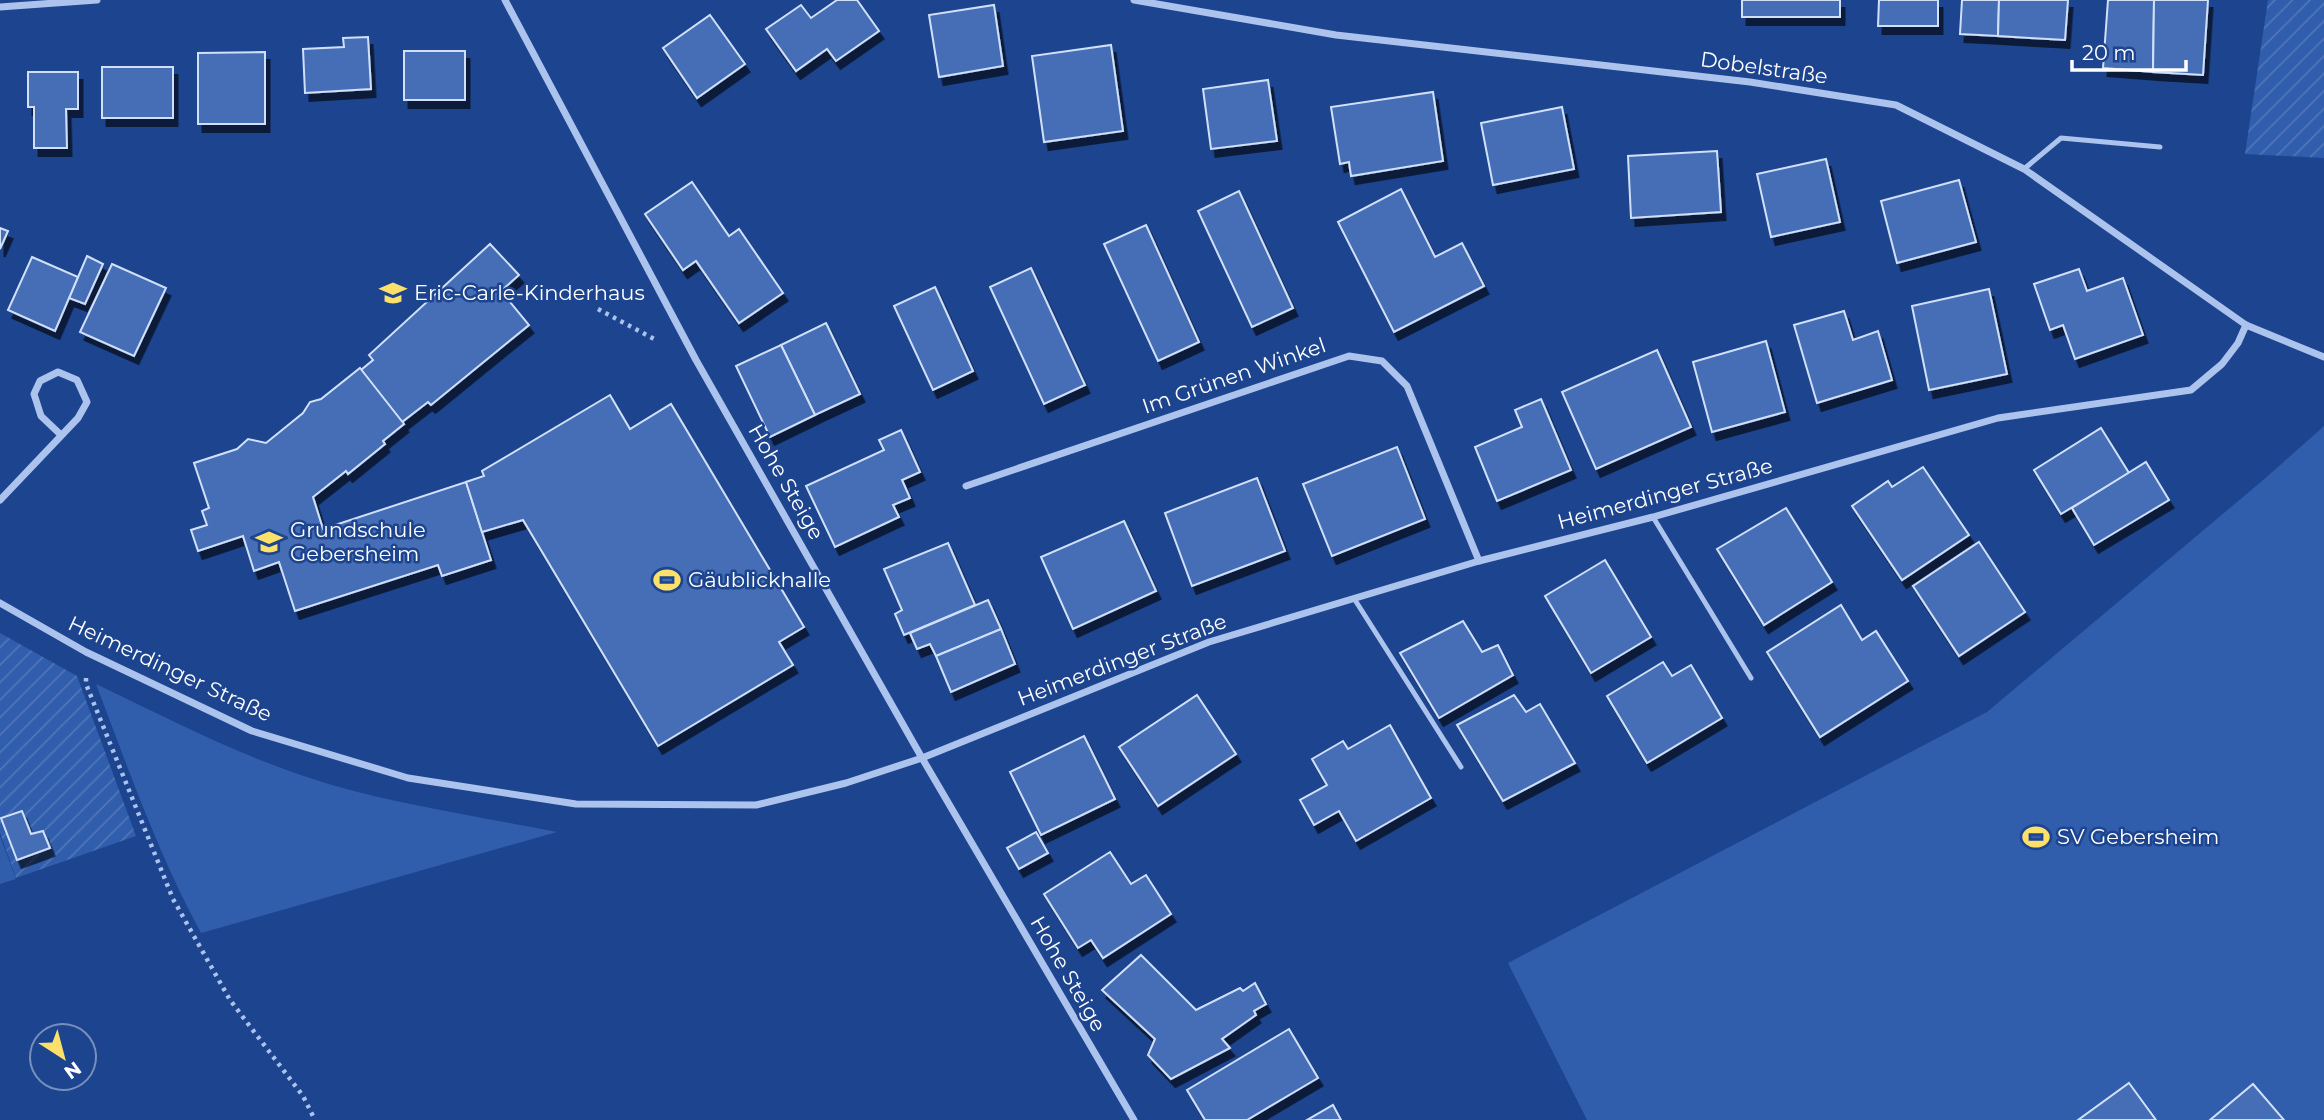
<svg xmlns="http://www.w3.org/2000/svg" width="2324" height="1120" font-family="Montserrat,sans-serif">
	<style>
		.grass { fill: #305dac }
		.garden { fill: url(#garden-furrows) }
		.building { fill: #456eb6; stroke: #d1e0f9; stroke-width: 2; filter: url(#shadow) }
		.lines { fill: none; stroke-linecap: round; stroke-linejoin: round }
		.path { stroke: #abc3ed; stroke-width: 4.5; stroke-dasharray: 3.5 5; stroke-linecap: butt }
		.lane { stroke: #abc3ed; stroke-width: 5 }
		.street { stroke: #abc3ed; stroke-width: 7 }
		.labels { text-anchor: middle; stroke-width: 5; stroke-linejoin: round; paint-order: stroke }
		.street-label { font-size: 21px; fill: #fff; stroke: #1d448e }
		.poi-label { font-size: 21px; fill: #fff; stroke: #1d448e; text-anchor: start }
	</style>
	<defs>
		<pattern id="garden-furrows" width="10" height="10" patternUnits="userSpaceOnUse" patternTransform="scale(1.75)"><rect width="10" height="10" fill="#305dac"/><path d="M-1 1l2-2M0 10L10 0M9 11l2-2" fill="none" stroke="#4f75b8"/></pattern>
		<filter id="shadow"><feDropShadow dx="4.5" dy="8" stdDeviation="0" flood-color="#0009"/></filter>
	</defs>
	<rect width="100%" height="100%" fill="#1d448e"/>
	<g class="grass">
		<path d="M2324 426V1120H1587L1508 963 1987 712 2262 481Z"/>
		<path d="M96 684C173 721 250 761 332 785 406 806 482 817 557 832L201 933C158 854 128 768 96 684Z"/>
		<path d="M0 836 16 879 0 884Z"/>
	</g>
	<g class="garden">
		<path d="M2268 0H2324V158L2245 154Z"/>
		<path d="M0 633 77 676 136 836 16 878 0 833Z"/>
	</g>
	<g class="building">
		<path d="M837 0H857L879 31 836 61 827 49 796 71 766 29 801 5 811 18Z"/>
		<rect x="1742" y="0" width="98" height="17"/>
		<path d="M1879 0H1938V26H1878Z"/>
		<path d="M1962 0H1999L1998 36 1960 34Z"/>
		<path d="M1999 0H2068L2065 40 1998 36Z"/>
		<path d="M2108 0H2154L2153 72 2103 68Z"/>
		<path d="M2154 0H2208L2203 75 2153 72Z"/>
		<path d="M994 5 1003 66 939 77 929 15Z"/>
		<path d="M710 15 745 64 697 98 663 48Z"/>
		<path d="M368 37 371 89 305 93 303 49 344 47 343 38Z"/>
		<path d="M1111 45 1123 131 1044 142 1032 56Z"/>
		<rect x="404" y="51" width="61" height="49"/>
		<path d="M265 52V124H198V53Z"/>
		<rect x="102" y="67" width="71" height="51"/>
		<path d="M28 72H78V109H66L67 148H34V107H28Z"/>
		<path d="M1268 80 1277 141 1211 149 1203 89Z"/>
		<path d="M1433 92 1443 161 1351 176 1349 162 1340 164 1331 107Z"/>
		<path d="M1562 107 1574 169 1493 185 1481 123Z"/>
		<path d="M1717 151 1721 212 1631 218 1628 156Z"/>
		<path d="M1826 159 1840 222 1771 237 1757 174Z"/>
		<path d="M1959 180 1976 242 1897 263 1881 201Z"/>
		<path d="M692 182 729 236 739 229 783 293 739 323 696 261 683 270 645 214Z"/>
		<path d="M1401 189 1435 257 1462 243 1484 286 1394 332 1338 222Z"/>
		<path d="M1239 191 1293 308 1252 327 1198 211Z"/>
		<path d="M1146 225 1199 342 1158 361 1104 244Z"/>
		<path d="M0 228 8 231 0 249Z"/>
		<path d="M490 244 519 275 501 291 529 325 431 405 428 402 402 422 361 370 373 360 369 355Z"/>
		<path d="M87 256 103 264 85 304 69 298Z"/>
		<path d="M32 257 78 277 55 331 8 310Z"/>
		<path d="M112 264 166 288 134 356 80 332Z"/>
		<path d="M1031 268 1085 385 1044 404 990 287Z"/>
		<path d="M2079 269 2087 291 2123 278 2143 335 2075 359 2063 325 2050 330 2034 284Z"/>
		<path d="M935 287 973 371 933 390 894 306Z"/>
		<path d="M1989 289 2007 374 1929 390 1912 306Z"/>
		<path d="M1844 311 1853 340 1878 331 1892 380 1817 403 1794 325Z"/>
		<path d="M826 323 860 394 815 415 781 345Z"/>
		<path d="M1766 341 1785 412 1712 432 1693 362Z"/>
		<path d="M781 345 815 415 770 437 736 366Z"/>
		<path d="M1657 350 1691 427 1596 469 1562 392Z"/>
		<path d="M360 368 404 424 383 441 385 444 348 474 346 471 313 497 323 529 466 482 491 560 442 576 438 565 295 611 279 562 254 571 243 536 198 551 191 530 207 525 202 511 209 508 194 463 237 449 248 439 266 443 303 413 310 402 321 399Z"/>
		<path d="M610 395 630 429 671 404 804 627 779 642 793 665 658 746 523 520 482 532 466 482 484 476 482 471Z"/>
		<path d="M1541 399 1571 470 1497 501 1475 447 1522 427 1515 410Z"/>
		<path d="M2101 428 2129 473 2061 514 2034 470Z"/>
		<path d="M901 430 920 472 902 480 910 498 893 505 899 517 835 547 806 486 884 450 879 440Z"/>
		<path d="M1397 447 1425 519 1332 556 1303 484Z"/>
		<path d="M2146 462 2169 500 2094 545 2072 508Z"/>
		<path d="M1923 467 1969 535 1902 580 1852 506 1888 481 1892 487Z"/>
		<path d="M1257 478 1285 551 1192 586 1165 513Z"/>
		<path d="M1786 508 1832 582 1764 625 1717 549Z"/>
		<path d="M1124 521 1156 591 1073 629 1041 557Z"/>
		<path d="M1979 542 2025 612 1959 656 1913 586Z"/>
		<path d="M948 543 975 605 904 635 895 614 902 610 884 569Z"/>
		<path d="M1605 560 1651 637 1591 673 1545 596Z"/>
		<path d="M988 600 1001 629 936 656 930 644 917 649 910 633Z"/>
		<path d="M1841 605 1862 640 1876 631 1908 681 1820 737 1767 652Z"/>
		<path d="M1463 621 1482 652 1498 645 1513 675 1439 718 1400 653Z"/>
		<path d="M1001 629 1015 664 951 692 936 656Z"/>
		<path d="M1663 662 1672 676 1691 665 1722 718 1647 763 1607 696Z"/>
		<path d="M1197 695 1236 754 1158 806 1119 747Z"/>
		<path d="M1514 695 1526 712 1540 704 1575 763 1503 801 1457 725Z"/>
		<path d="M1390 725 1431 798 1356 841 1339 811 1314 825 1300 800 1327 785 1312 759 1343 741 1348 749Z"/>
		<path d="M1084 736 1115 799 1041 835 1010 772Z"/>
		<path d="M22 811 31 834 43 831 50 848 17 860 1 818Z"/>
		<path d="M1036 832 1048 853 1019 869 1007 848Z"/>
		<path d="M1110 852 1131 884 1146 875 1171 914 1103 958 1091 940 1078 948 1044 894Z"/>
		<path d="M1141 955 1196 1010 1240 988 1243 991 1255 983 1266 1004 1254 1011 1256 1015 1222 1039 1230 1048 1171 1079 1148 1055 1155 1039 1102 990Z"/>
		<path d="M1289 1029 1318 1078 1247 1120H1205L1187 1090Z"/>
		<path d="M2129 1083 2156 1120H2078Z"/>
		<path d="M2253 1084 2284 1120H2210Z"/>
		<path d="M1333 1105 1341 1120H1307Z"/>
	</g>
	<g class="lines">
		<g class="path">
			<path d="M598 309 658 341"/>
			<path d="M86 678V684L173 899 230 1000 303 1096 315 1120"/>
		</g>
		<g class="lane">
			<path d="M2024 169 2061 138 2160 147"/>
			<path d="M1653 517 1751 678"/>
			<path d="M1355 600 1461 767"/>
		</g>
		<g class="street">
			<path d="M505 0 696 360 922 758 1134 1120"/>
			<path d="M1134 0 1336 35 1750 82 1896 105 2024 169 2246 325 2324 357"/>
			<path d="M0 7 97 0"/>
			<path d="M966 486 1349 356 1382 361 1407 386 1479 561"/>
			<path d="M0 500 78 418 87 402 77 380 58 372 40 381 34 394 41 416 61 435"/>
			<path d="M0 603 86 652 252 731 408 778 576 804 756 805 846 783 922 758 1209 642 1479 561 1653 517 1998 418 2191 390 2222 364 2238 343 2246 325"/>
		</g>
	</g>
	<defs>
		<symbol id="school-bare" viewBox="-9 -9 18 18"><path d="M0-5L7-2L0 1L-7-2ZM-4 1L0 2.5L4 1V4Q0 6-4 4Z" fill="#fde06a" stroke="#1d448e" stroke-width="2.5" paint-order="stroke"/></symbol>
		<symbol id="stadium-bare" viewBox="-9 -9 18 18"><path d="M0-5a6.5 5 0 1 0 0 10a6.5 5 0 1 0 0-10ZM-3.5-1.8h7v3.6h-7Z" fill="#fde06a" stroke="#1d448e" stroke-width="2.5" paint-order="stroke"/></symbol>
	</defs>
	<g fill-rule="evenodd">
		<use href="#school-bare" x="374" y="274" width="38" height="38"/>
		<use href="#school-bare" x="250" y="523" width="38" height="38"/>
		<use href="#stadium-bare" x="648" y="561" width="38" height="38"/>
		<use href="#stadium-bare" x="2017" y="818" width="38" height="38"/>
	</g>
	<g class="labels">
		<g class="street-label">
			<text transform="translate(1764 68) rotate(8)" y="7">Dobelstraße</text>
			<text transform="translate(1234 376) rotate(-19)" y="7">Im Grünen Winkel</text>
			<text transform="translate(786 482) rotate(60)" y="7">Hohe Steige</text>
			<text transform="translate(1665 494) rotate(-15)" y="7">Heimerdinger Straße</text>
			<text transform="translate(1122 660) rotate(-21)" y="7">Heimerdinger Straße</text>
			<text transform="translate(170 669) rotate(25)" y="7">Heimerdinger Straße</text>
			<text transform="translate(1068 974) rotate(60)" y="7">Hohe Steige</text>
		</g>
		<g class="poi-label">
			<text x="414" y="300">Eric-Carle-Kinderhaus</text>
			<text x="290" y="537">Grundschule<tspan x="290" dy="24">Gebersheim</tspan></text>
			<text x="688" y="587">Gäublickhalle</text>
			<text x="2057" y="844">SV Gebersheim</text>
		</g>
	</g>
	<g transform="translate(63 1057) rotate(144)"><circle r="33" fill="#1d448e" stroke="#778fbb" stroke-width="2"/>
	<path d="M0-5L12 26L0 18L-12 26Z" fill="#fde06a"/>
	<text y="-10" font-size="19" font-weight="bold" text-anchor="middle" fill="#ffffff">N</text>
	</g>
	<path d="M2072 60v10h114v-10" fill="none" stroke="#ffffff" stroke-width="3.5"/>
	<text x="2082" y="60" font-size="21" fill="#ffffff" stroke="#1d448e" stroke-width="5" paint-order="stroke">20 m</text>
</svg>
